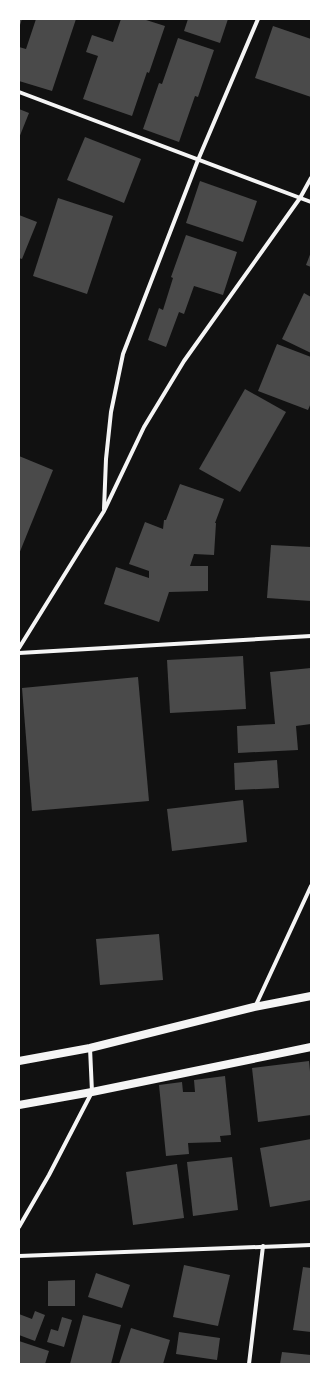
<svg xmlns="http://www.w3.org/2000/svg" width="330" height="1383" font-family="'Space Grotesk',sans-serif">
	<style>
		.building { fill: #4a4a4a }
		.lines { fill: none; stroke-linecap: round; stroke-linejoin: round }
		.minor { stroke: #f5f5f5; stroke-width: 4 }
		.secondary { stroke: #f5f5f5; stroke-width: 8 }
	</style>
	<rect width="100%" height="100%" fill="#111"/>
	<g class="building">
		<path d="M19 19H22L19 28Z"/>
		<path d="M36 19H76L52 91 19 81V47L26 49Z"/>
		<path d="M121 19H143L165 26 149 73 147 72 132 116 83 99 98 56 86 52 92 35 113 42Z"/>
		<path d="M188 19H228L220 43 184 31Z"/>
		<path d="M273 26 311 39V97L255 78Z"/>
		<path d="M178 38 214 50 198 97 195 96 179 142 143 129 159 83 162 84Z"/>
		<path d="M19 109 29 113 19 138Z"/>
		<path d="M85 137 141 159 124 203 67 180Z"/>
		<path d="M200 181 257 201 243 242 186 223Z"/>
		<path d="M58 198 113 216 87 294 33 276Z"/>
		<path d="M19 215 37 222 22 259 19 258Z"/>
		<path d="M186 235 237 252 223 295 194 286 184 314 179 312 166 347 148 340 159 308 163 310 173 278 171 277Z"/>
		<path d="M311 252V267L306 265Z"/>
		<path d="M304 293 311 297V353L282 339Z"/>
		<path d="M277 344 311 357V403L308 410 258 391Z"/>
		<path d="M245 389 286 412 240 492 199 469Z"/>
		<path d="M19 456 53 470 19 554Z"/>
		<path d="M180 484 224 499 215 523H216L214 555 194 554 190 566H208V591L169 592 159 622 104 604 116 567 149 578V571L129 564 145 522 163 529 164 520H166Z"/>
		<path d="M271 545 311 547V601L267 598Z"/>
		<path d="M243 656 246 709 170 713 167 660Z"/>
		<path d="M311 668V724L296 726 298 750 238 753 237 726 275 724 270 672Z"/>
		<path d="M138 677 149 801 32 811 22 688Z"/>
		<path d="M277 760 279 788 235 790 234 763Z"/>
		<path d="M243 800 247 842 172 851 167 809Z"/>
		<path d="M159 934 163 980 100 985 96 939Z"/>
		<path d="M309 1061 311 1082V1115L258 1122 252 1068Z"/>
		<path d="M225 1076 231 1135 220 1136 221 1142 188 1143 189 1154 166 1156 159 1085 182 1082 183 1092H195L194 1080Z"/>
		<path d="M311 1139V1200L270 1207 260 1148Z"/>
		<path d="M232 1157 238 1210 193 1216 187 1162Z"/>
		<path d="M177 1164 184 1218 133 1225 126 1172Z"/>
		<path d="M184 1265 230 1275 218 1326 173 1317Z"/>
		<path d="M303 1267 311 1268V1332L293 1330Z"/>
		<path d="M96 1273 130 1285 122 1308 88 1297Z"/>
		<path d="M75 1280V1306H48V1281Z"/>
		<path d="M35 1311 45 1315 35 1341 19 1335V1314L32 1319Z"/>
		<path d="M83 1315 121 1325 111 1364H70Z"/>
		<path d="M62 1317 72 1320 64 1347 47 1342 51 1329 58 1331Z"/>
		<path d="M131 1328 170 1340 163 1364H119Z"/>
		<path d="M179 1332 220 1338 217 1360 176 1354Z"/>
		<path d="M19 1341 49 1351 45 1364H19Z"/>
		<path d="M282 1352 311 1355V1364H280Z"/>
	</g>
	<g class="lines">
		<g class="minor">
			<path d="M19 92 311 202"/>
			<path d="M104 509 106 459 111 412 123 354 198 160 258 19"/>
			<path d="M19 648 104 511 144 427 184 361 300 198 311 178"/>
			<path d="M19 653 311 636"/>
			<path d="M255 1007 311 886"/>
			<path d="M19 1227 49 1175 92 1092 90 1048"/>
			<path d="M19 1256 311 1245"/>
			<path d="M249 1364 263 1246"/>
		</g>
		<g class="secondary">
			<path d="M19 1061 90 1048 254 1007 311 996"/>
			<path d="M19 1105 92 1092 311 1047"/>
		</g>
	</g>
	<rect width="330" height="1383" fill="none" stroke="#ffffff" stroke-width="40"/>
</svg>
